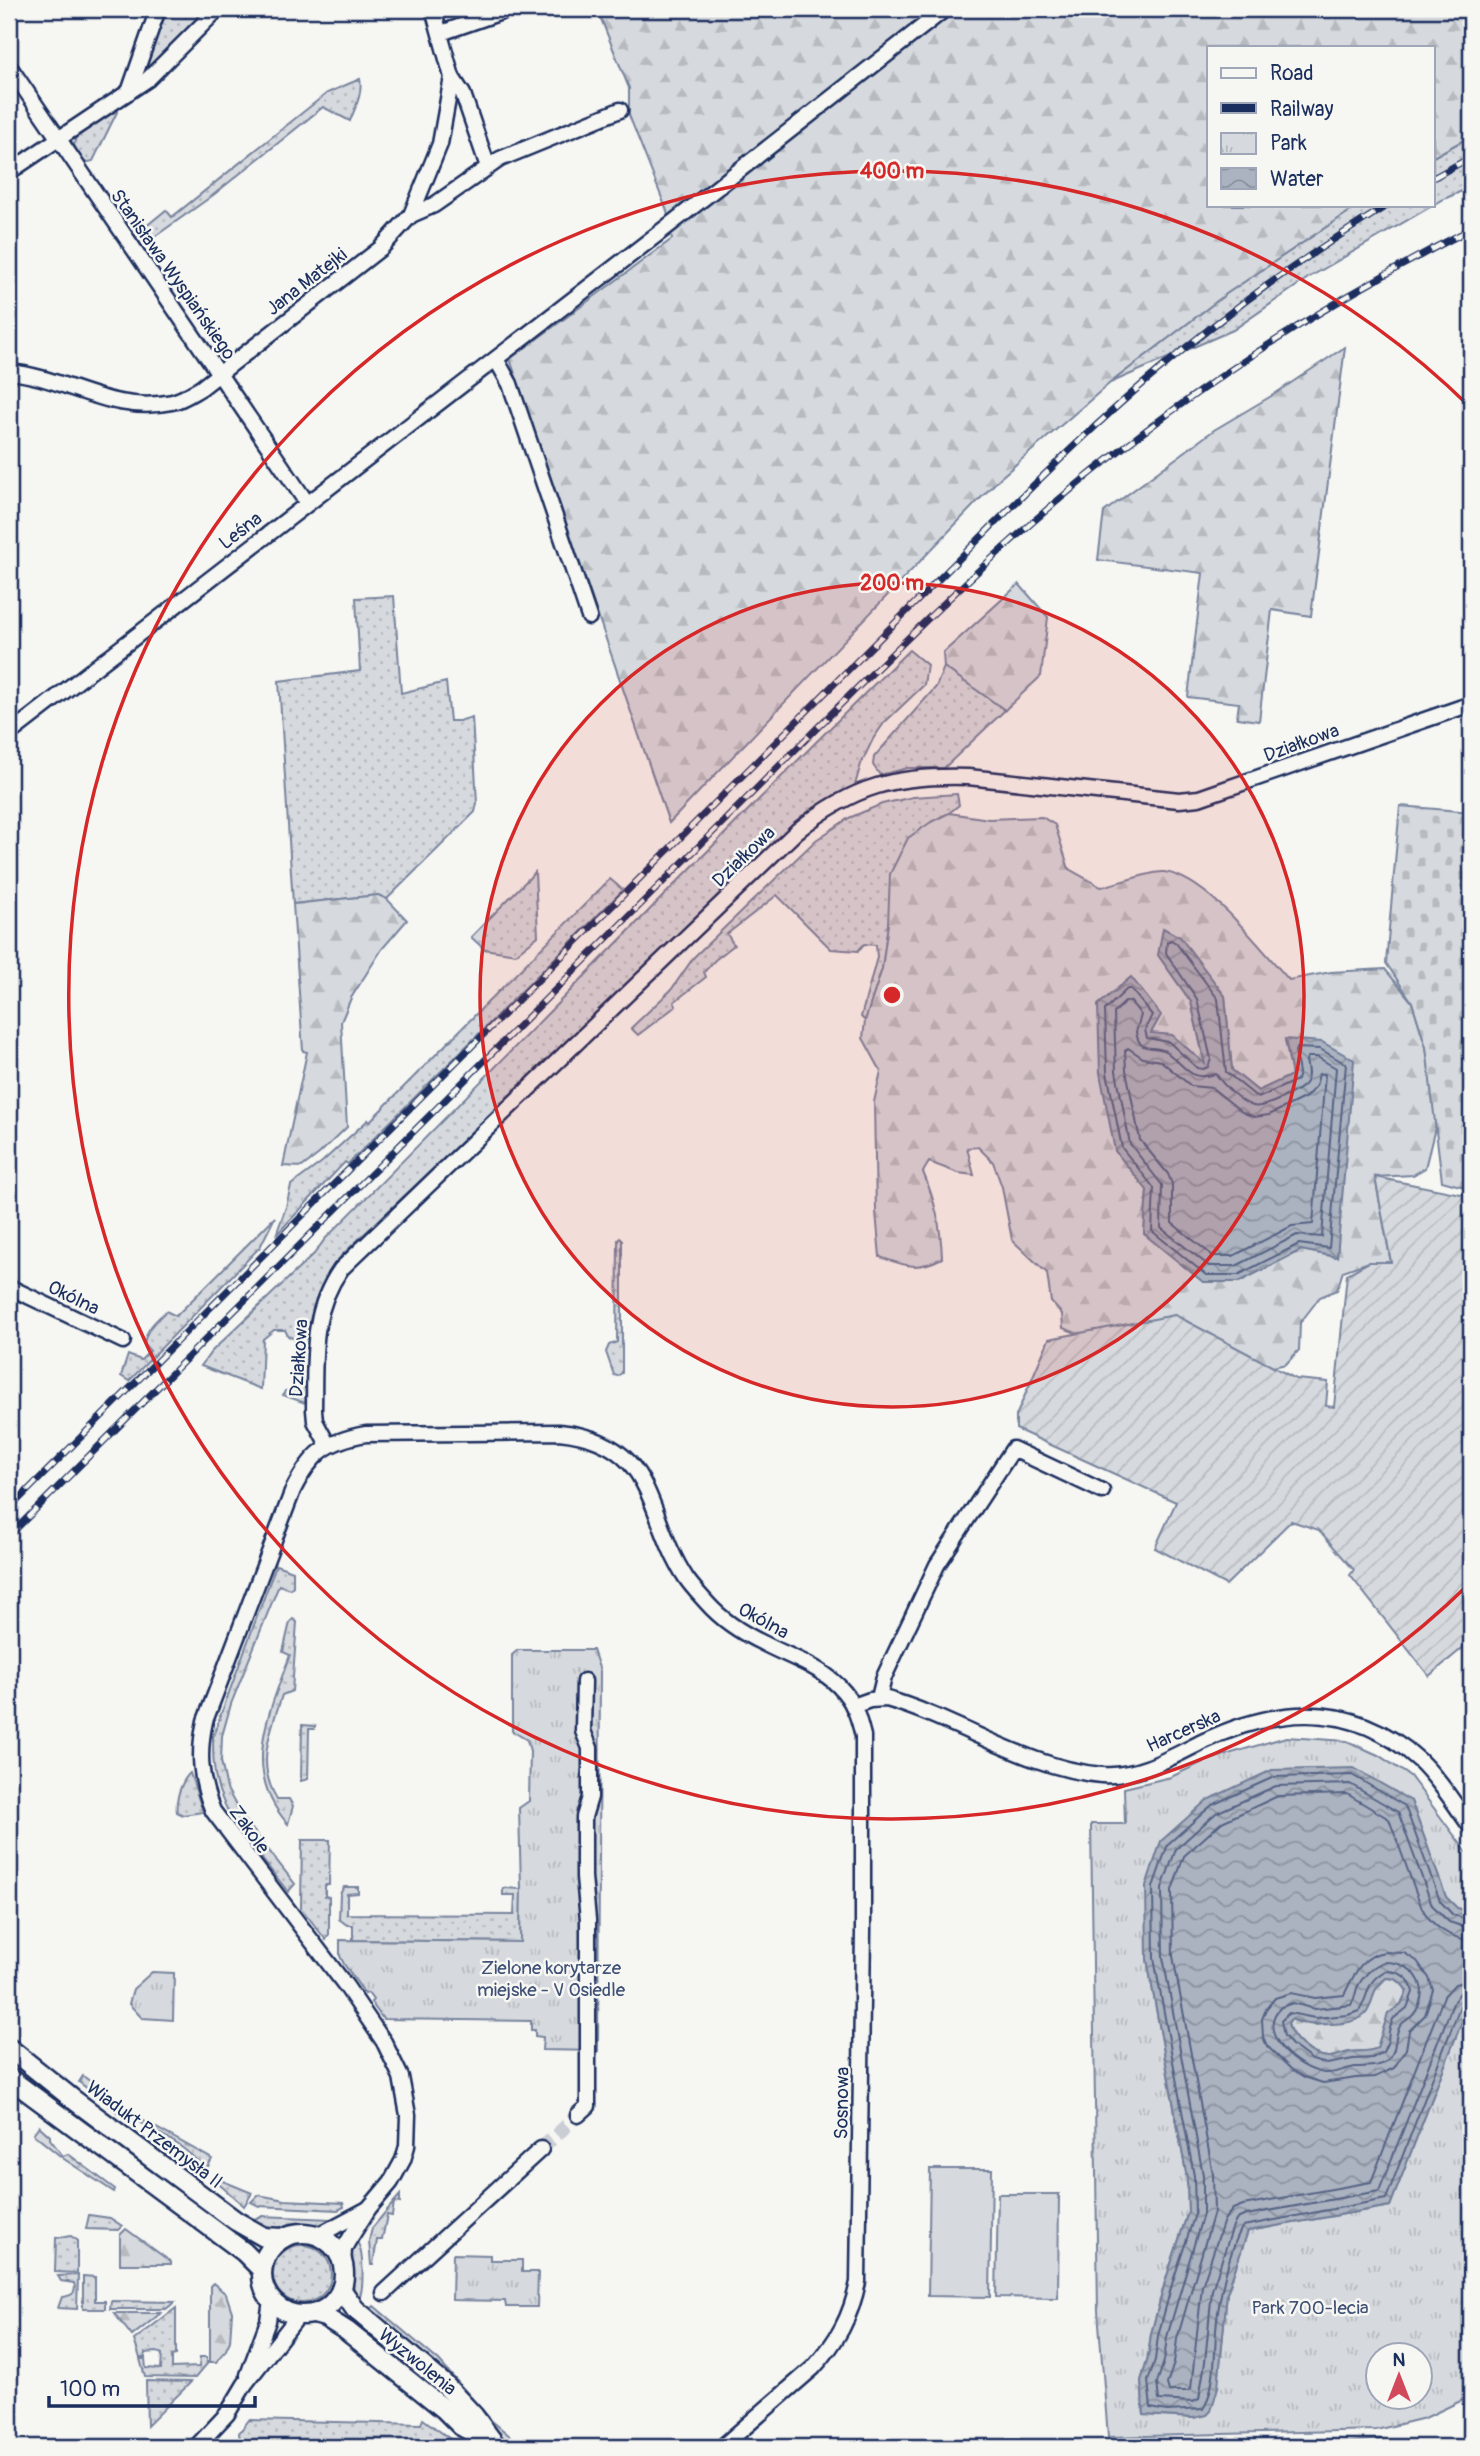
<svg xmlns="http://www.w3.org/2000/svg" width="1480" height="2456" font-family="Pangolin,sans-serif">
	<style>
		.grass { fill: url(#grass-dots); stroke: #78849e; stroke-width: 2 }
		.forest { fill: url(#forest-firs); stroke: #78849e; stroke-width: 2; fill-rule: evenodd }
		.cemetery { fill: url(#cemetery-stones); stroke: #78849e; stroke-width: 2 }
		.park { fill: url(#park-tufts); stroke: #78849e; stroke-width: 2; fill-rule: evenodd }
		.garden { fill: url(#garden-furrows); stroke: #78849e; stroke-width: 2 }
		.pitch { fill: #d6d9dd; stroke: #78849e; stroke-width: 2 }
		.water { fill: url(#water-waves); stroke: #717e99; stroke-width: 2; fill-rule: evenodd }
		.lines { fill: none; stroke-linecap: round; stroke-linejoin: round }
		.shore { stroke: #556385; stroke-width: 2 }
		.minor-tunnel { stroke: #caced4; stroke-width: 14; stroke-dasharray: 14 7; stroke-linecap: butt }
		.minor-casing { stroke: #1b2f5e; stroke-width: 19 }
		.major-casing { stroke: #1b2f5e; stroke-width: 23 }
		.minor { stroke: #f6f6f2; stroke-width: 14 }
		.major { stroke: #f6f6f2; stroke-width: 18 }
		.rail-casing { stroke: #1b2f5e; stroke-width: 7 }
		.rail { stroke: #f6f6f2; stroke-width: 4.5; stroke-dasharray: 13; stroke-linecap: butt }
		.ring { fill: none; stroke: #d62828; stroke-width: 3.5 }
		.labels { text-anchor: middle; stroke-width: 5; stroke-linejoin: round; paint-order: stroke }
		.street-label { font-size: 19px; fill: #1b2f5e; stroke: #f6f6f2 }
		.park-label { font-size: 19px; fill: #405177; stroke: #f6f6f2 }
		.centre { fill: #d62828; stroke: #f6f6f2; stroke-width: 3.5 }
		.ring-label { font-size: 21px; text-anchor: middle; font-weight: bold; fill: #d62828; stroke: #f6f6f2; stroke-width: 5; stroke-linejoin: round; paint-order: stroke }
	</style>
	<defs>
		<pattern id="grass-dots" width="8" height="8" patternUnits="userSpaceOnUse" patternTransform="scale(1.75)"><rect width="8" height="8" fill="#d6d9dd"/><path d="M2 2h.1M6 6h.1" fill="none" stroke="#b7bbc0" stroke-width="1.8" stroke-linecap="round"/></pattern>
		<pattern id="forest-firs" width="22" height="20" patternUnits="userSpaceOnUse" patternTransform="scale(1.75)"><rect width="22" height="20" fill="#d6d9dd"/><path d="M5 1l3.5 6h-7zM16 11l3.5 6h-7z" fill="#b7bbc0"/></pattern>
		<pattern id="cemetery-stones" width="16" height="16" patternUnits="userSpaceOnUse" patternTransform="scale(1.75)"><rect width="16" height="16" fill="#d6d9dd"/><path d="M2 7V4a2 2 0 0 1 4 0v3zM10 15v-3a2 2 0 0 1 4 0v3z" fill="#b7bbc0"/></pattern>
		<pattern id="park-tufts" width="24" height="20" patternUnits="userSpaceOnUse" patternTransform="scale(1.75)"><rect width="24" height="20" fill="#d6d9dd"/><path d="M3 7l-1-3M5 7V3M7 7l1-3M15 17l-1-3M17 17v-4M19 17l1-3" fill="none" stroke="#b7bbc0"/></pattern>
		<pattern id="garden-furrows" width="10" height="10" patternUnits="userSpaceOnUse" patternTransform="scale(1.75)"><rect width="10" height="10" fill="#d6d9dd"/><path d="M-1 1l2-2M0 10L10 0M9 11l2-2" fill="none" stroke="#b7bbc0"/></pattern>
		<pattern id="water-waves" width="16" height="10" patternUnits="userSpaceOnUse" patternTransform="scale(1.75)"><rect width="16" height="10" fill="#abb2c0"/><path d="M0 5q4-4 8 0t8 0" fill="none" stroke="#8a919f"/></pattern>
	</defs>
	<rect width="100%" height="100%" fill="#f6f6f2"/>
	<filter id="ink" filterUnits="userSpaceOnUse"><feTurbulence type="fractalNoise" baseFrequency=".0143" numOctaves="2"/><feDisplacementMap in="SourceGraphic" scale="14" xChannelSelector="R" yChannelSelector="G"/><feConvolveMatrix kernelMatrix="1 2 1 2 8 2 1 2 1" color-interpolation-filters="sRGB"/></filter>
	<g filter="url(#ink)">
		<g class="grass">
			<path d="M168 9H208L144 75H140Z"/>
			<path d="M360 79C363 93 355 108 350 121L323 107 212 196 140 247 133 237 166 210 172 217 327 93Z"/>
			<path d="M115 109 118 110 93 161 84 163 74 145 76 136Z"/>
			<path d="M1471 136V187L1444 199 1308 278 1233 330 1110 383 1226 294 1359 205H1433V157Z"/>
			<path d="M394 596 401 693 446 682 450 721H459L472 717 477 803 475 812 387 899 378 895 293 904 279 681 360 671 356 598Z"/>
			<path d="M909 650 927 665 924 685 884 723 873 739 861 764 855 785 802 818 341 1256C319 1286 313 1299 308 1336L300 1341 299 1384C308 1387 307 1394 305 1403L283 1395 285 1391 293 1389 295 1339 288 1336 285 1330H274L263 1339 261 1389 201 1366 211 1352 314 1254 325 1239C520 1044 712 843 909 650Z"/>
			<path d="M944 667 1005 710 944 768H908L880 775 873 765 874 757 936 687Z"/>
			<path d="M957 794 959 805 949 813 931 822 888 924 882 969 865 1021 861 1017 877 957 876 945 864 944 858 951 831 949 777 895 727 934 734 945 715 960 704 972 706 977 674 1002 676 1006 638 1035 631 1028 671 990 694 957 816 840 849 818 882 804 913 797Z"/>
			<path d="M535 872 538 936 516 954 484 949 471 937Z"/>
			<path d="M610 879 623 890 348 1164 345 1162 276 1235 286 1207 291 1185 322 1162 368 1120 369 1122Z"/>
			<path d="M275 1217 260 1247 129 1381 121 1376 128 1355 141 1360 150 1351 144 1344C147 1327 155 1322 166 1311L176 1316Z"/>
			<path d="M620 1238 622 1240V1373L617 1376 614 1375 606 1352 609 1345 617 1342 618 1240Z"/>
			<path d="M276 1565 293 1571V1586L290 1589 279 1585 231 1704 222 1736 221 1761 227 1789 241 1815 295 1884 288 1892C264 1860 232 1828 219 1791 213 1773 213 1754 213 1736Z"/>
			<path d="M293 1619 297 1622 292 1691 282 1695C271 1731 255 1763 277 1799H289L293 1806 288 1824C240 1771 269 1713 290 1655L283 1652 290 1622Z"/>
			<path d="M302 1725 315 1726 314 1729H309L308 1779 301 1781Z"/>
			<path d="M190 1773 203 1812 183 1815 177 1812C175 1801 181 1781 190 1773Z"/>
			<path d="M302 1840H330L329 1885H325V1896L329 1897V1934L326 1940 301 1908Z"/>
			<path d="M344 1887H358V1893L347 1894V1914L514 1915 515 1895H503V1888L521 1889 520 1942 353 1940V1925H347L339 1919 340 1894Z"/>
			<path d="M9 2059 229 2225 225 2230 9 2069Z"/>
			<path d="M83 2076 144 2121 212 2159 206 2170C191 2153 168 2134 145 2129L146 2125 121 2115 79 2082Z"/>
			<path d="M39 2126 50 2136V2139L63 2156 68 2154 115 2189 114 2192 64 2159 33 2134Z"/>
			<path d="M213 2177 252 2193 244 2206 212 2178Z"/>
			<path d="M258 2195 285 2200 343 2203 344 2207 338 2210 259 2206 251 2202Z"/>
			<path d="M400 2195V2203L394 2202 392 2216 387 2215 382 2240H377L373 2265H371L369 2241 372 2228Z"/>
			<path d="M89 2215 110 2218 122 2226 118 2230 86 2229Z"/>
			<path d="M261 2216 331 2219 337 2221 323 2227 303 2223 275 2229 252 2220Z"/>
			<path d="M71 2236 77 2240V2273L55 2272 56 2238Z"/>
			<path d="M357 2242C364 2251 364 2289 359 2299 350 2289 348 2252 357 2242Z"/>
			<circle cx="302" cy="2274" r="29"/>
			<path d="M78 2275 77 2309 58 2308 62 2297C72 2296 77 2293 74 2283L61 2281 58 2276Z"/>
			<path d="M83 2276 95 2277V2301H105V2309H83Z"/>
			<path d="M111 2301 175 2302 166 2309H110Z"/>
			<path d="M374 2306 439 2361 492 2421 523 2447H514L496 2433 438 2367 369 2311Z"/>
			<path d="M176 2308V2355L172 2356V2368L199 2367 200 2357H207V2364L195 2378 145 2377 140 2359H145L146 2368 161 2369 162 2354 157 2352 145 2353V2358H140L134 2340Z"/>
			<path d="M360 2323 415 2368 472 2423 355 2329Z"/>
			<path d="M146 2381 191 2382 147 2426Z"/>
			<path d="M423 2419 461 2447H241L239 2433 249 2420 421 2424Z"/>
			<path d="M1381 2439 1372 2447H1321L1320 2445Z"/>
		</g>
		<g class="forest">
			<path d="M597 9H1471V136L1433 157V47H1209V205H1359L1226 294 1110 383 999 479 669 823 510 359 672 239 667 211 629 115V88Z"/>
			<path d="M1345 347 1311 616 1272 610 1259 721 1237 718 1239 703 1188 697 1203 573 1098 560 1104 512 1214 430 1273 395Z"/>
			<path d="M1019 584 1048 617 1041 676 1005 710 944 667 943 653Z"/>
			<path d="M949 813 989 819 1042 817 1055 825 1069 869 1101 887C1115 884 1152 871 1164 872 1207 877 1261 949 1289 980L1331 972 1385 969 1412 1002 1426 1047 1436 1124 1425 1168 1413 1175 1375 1177 1391 1263 1369 1262 1343 1271 1337 1290 1320 1297 1300 1323 1299 1350 1286 1364 1273 1367 1175 1315 1079 1334 1063 1328 1062 1314 1051 1302 1047 1273 1012 1240 1002 1187 993 1162 978 1147 967 1148 974 1175 958 1173 929 1162 923 1172C935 1201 941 1226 942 1258 917 1271 906 1266 880 1257L876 1212 874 1102 881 1071 863 1038 865 1021 882 969 888 924 890 874 908 838 931 822ZM1158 955 1225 996 1232 1070 1258 1091 1292 1075 1285 1040 1337 1257 1301 1250 1239 1282 1144 1234 1147 1190 1131 977 1151 1034 1172 1035 1205 1065 1191 1002Z"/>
			<path d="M378 895 387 899 407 920 382 949 351 998 341 1022 347 1127 319 1154 302 1167 283 1166 307 1052 303 1051 293 904Z"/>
			<path d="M1386 1978C1397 1978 1401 1982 1407 1991L1401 2004 1388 2014 1377 2048C1368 2053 1360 2050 1350 2052 1343 2053 1335 2057 1328 2057 1312 2057 1290 2038 1288 2023L1291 2019 1301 2023 1315 2025 1349 2022 1369 2008 1372 1993Z"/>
			<path d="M126 2229 171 2262V2264H120V2235Z"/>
			<path d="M213 2283 226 2294 232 2312 230 2341 225 2352 216 2362H210V2286Z"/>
			<path d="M114 2313H161L132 2336Z"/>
		</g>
		<path class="cemetery" d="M1400 806 1471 812V1189L1442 1181 1426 1047 1412 1002 1386 963Z"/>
		<g class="park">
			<path d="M518 1650H593L600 1671 598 2051 542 2050 543 2037 535 2036V2030H531V2021L383 2019 371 2002 373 2000 368 1993 365 1994 344 1964 340 1956V1940L520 1942 521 1889 519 1808 529 1801 530 1751 527 1740 512 1731V1655Z"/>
			<path d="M1286 1737 1347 1741 1378 1755 1410 1776 1471 1858V1914L1457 1908 1446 1897 1411 1801 1147 1959 1187 2178 1188 2212 1165 2282 1151 2334 1148 2358 1141 2381 1144 2415 1194 2418 1219 2375 1227 2293 1248 2231 1390 2206 1471 1998V2396L1425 2418 1376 2430 1108 2437 1098 2311 1091 1824H1125L1124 1788 1171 1777 1205 1761ZM1378 2354H1420V2396H1378Z"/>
			<path d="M152 1972 174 1973 173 2020 142 2018 129 2004 133 1989Z"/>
			<path d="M453 2254 490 2255V2260H522V2272H538L537 2307H506L505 2301 452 2300Z"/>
		</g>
		<path class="garden" d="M1375 1177 1471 1196V1641L1429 1676 1350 1575 1354 1570 1319 1530 1291 1521 1226 1585 1155 1548 1176 1502 1016 1429V1416L1049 1339 1175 1315 1296 1379 1328 1382 1326 1406 1334 1407 1347 1274 1369 1262H1391Z"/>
		<g class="pitch">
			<path d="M930 2169H992L990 2297 928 2296Z"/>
			<path d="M998 2194H1059L1058 2298 996 2297Z"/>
		</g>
		<g class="water">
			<path d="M1163 928 1180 937 1225 996 1232 1070 1258 1091 1292 1075 1285 1039 1322 1042 1354 1060 1337 1257 1301 1250 1239 1282H1203L1144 1234 1147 1190 1115 1151 1100 1073 1098 1005 1131 977 1161 1015 1151 1033 1172 1035 1205 1064 1191 1002 1158 955Z"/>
			<path d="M1354 1768 1411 1801 1446 1897 1457 1908 1471 1914V1998L1390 2206 1248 2231 1227 2293 1218 2387 1211 2411 1207 2415 1194 2418 1144 2415 1141 2381 1148 2358 1151 2334 1165 2282 1188 2212 1187 2178 1147 1959 1146 1886 1161 1841 1207 1800 1272 1770ZM1386 1978C1397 1977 1401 1982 1407 1991L1401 2004 1388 2014 1377 2048C1368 2053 1359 2050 1350 2052 1343 2053 1335 2057 1328 2057 1312 2057 1290 2038 1288 2023L1291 2019C1307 2026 1356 2028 1367 2012 1376 1998 1369 1992 1386 1978Z"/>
		</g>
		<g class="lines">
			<g class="shore">
				<path d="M1171 940 1176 943 1218 999 1226 1072 1258 1098 1297 1080 1299 1073 1295 1051 1297 1048 1320 1049 1346 1064 1329 1248 1299 1244 1238 1275H1206L1152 1231 1154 1188 1122 1148 1107 1072 1105 1010 1127 989H1131L1152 1015 1145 1030 1147 1038 1169 1042 1197 1068 1203 1069 1208 1067 1211 1059 1197 999 1166 953 1167 942Z"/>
				<path d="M1126 1001 1131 1002 1141 1015 1136 1032C1140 1055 1152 1044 1165 1051 1166 1051 1173 1058 1174 1058 1191 1074 1193 1080 1216 1074 1223 1085 1240 1102 1253 1106 1263 1109 1301 1091 1306 1082 1310 1075 1307 1067 1306 1060L1308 1057H1317L1336 1068 1322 1237 1297 1235 1236 1266H1209L1161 1228 1162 1185 1130 1144 1116 1071 1114 1013Z"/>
				<path d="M1128 1048 1143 1058 1161 1061 1191 1086 1212 1088 1242 1112 1254 1117 1269 1115 1306 1097 1316 1086 1319 1074H1325L1313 1224 1292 1226 1233 1256H1213L1172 1223V1184L1168 1174 1140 1140 1126 1070 1125 1051Z"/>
				<path d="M1471 1920 1453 1915 1440 1901 1405 1806 1352 1775 1274 1777 1212 1805 1168 1844 1153 1887 1154 1958 1194 2176 1195 2214 1172 2284 1158 2336 1155 2360 1148 2381 1151 2408 1167 2411 1203 2409C1215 2391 1215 2351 1216 2330 1218 2302 1229 2249 1243 2226L1386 2199 1461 2004 1466 2000 1471 1999"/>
				<path d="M1471 1929 1449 1922 1432 1905 1398 1812 1350 1784 1276 1786 1216 1813 1176 1849 1162 1888 1163 1957 1203 2175V2214L1167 2337 1164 2361 1157 2383 1159 2400 1193 2402 1199 2399 1205 2362 1212 2290 1233 2226 1237 2219 1246 2215 1379 2191 1454 2001 1460 1993 1471 1990"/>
				<path d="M1471 1940C1450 1939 1430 1925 1421 1906L1389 1819 1347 1794 1278 1796 1222 1822 1184 1856 1172 1890 1173 1956 1213 2174 1214 2212 1177 2339 1174 2363 1167 2384 1169 2391H1188L1191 2389 1202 2286 1224 2220 1233 2209 1243 2205 1371 2182 1444 1996 1455 1984 1471 1980"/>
				<path d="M1385 1952 1404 1953 1417 1961 1429 1978 1433 1990 1425 2015 1409 2031 1406 2049 1394 2068 1375 2077 1356 2078 1323 2083 1304 2077 1291 2069 1267 2046 1263 2037 1262 2019 1266 2009 1275 1998 1291 1993 1315 1998 1344 1995C1353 1977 1361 1955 1385 1952Z"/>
				<path d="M1384 1962C1401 1962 1416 1969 1421 1986 1424 1995 1418 2010 1412 2016 1408 2020 1403 2021 1400 2026 1393 2037 1398 2051 1387 2061 1377 2068 1367 2066 1356 2067 1346 2068 1335 2074 1324 2073 1297 2069 1254 2033 1281 2007L1293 2003 1315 2009 1351 2005C1355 1999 1355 1995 1357 1988 1362 1977 1373 1966 1384 1962Z"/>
				<path d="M1385 1971C1400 1971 1410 1977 1413 1992L1407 2008 1393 2019 1389 2031 1388 2041 1383 2052 1372 2058 1353 2059 1327 2064 1312 2060 1292 2045 1284 2036 1281 2021 1289 2013 1315 2018 1348 2015 1359 2011C1370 1995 1364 1983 1385 1971Z"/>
			</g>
			<path class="minor-tunnel" d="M541 2149 578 2115"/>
			<defs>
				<g id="minor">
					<path d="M433 9 452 77 463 94 488 167"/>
					<path d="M441 33 510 9"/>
					<path d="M9 66 307 503"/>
					<path d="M129 92 158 9"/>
					<path d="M9 172 148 79 218 9"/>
					<path d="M411 215 434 205 500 159 620 110"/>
					<path d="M496 359 510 384 589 617"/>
					<path d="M9 372C66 377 111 415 172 402 182 400 192 393 201 388L381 248 411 215 440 144 452 77"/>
					<path d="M9 734 672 223 945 9"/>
					<path d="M9 1287 123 1341"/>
					<path d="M328 1445 315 1421 314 1410C315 1359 310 1313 341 1269L797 831C854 785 896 775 968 777L1179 800 1199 798 1471 704"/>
					<path d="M879 1698 884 1677 937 1565 1013 1449 1102 1491"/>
					<path d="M853 1706 870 1700 887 1699C960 1720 1025 1768 1102 1775 1137 1778 1172 1757 1202 1742 1277 1706 1353 1700 1419 1760 1439 1779 1455 1805 1471 1827"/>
					<path d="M578 2115 588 2106V1920L584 1877V1817L590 1797V1748L583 1731 584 1681"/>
					<path d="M317 2236 368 2209"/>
					<path d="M343 2265 344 2249 347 2243 369 2208 391 2182 403 2160 407 2146 408 2115 401 2077 384 2042 346 1986 213 1811C200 1780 198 1753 205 1721L293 1490C311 1454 326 1441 366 1434L559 1432C659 1442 644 1514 686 1578 692 1587 700 1595 707 1603 722 1620 742 1633 763 1643 791 1658 824 1667 844 1692 855 1705 859 1720 863 1736V1931L858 2282C851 2317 837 2342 813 2368L722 2447"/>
					<path d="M384 2293 541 2149"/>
					<path d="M248 2375 268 2321 271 2300"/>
					<path d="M196 2447 227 2414 245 2384 299 2315"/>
				</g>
				<g id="major">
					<path d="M9 2048 74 2100 236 2221 264 2237 283 2238"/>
					<path d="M9 2078 244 2252 262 2270"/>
					<circle cx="303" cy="2274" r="41"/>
					<path d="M341 2289 355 2309 444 2384 474 2416 497 2447"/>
					<path d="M314 2314 325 2317 347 2331 444 2409 461 2426 488 2441"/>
				</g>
			</defs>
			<use href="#minor" class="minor-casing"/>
			<use href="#major" class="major-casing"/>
			<use href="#minor" class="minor"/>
			<use href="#major" class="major"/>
			<defs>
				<g id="rail">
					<path d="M1433 178 1471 157"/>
					<path d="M9 1509 990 528C1043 476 1095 424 1152 376 1226 312 1305 256 1388 205"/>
					<path d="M9 1536 855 690C924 622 993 554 1068 492 1192 389 1328 301 1471 229"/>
				</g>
			</defs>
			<use href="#rail" class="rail-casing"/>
			<use href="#rail" class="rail"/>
		</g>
	</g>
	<circle cx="892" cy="995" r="412" fill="#d62828" fill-opacity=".12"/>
	<g class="ring">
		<circle cx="892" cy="995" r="412"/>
		<path d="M1470 1583A824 824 0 1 1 1470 407"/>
	</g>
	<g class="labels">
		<g class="street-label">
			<text transform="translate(174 274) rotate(55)" y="7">Stanisława Wyspiańskiego</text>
			<text transform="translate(306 281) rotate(-38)" y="7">Jana Matejki</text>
			<text transform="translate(240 530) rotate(-38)" y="7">Leśna</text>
			<text transform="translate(1301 742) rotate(-20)" y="7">Działkowa</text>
			<text transform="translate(743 856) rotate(-44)" y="7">Działkowa</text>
			<text transform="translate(74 1297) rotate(26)" y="7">Okólna</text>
			<text transform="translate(298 1358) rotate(-86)" y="7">Działkowa</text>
			<text transform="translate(764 1620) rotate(29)" y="7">Okólna</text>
			<text transform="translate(1183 1730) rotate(-24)" y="7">Harcerska</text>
			<text transform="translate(250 1829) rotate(54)" y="7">Zakole</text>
			<text transform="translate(841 2103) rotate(-89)" y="7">Sosnowa</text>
			<text transform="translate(155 2134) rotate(37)" y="7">Wiadukt Przemysła II</text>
			<text transform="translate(418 2361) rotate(39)" y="7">Wyzwolenia</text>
		</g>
		<g class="park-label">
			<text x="551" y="1974">Zielone korytarze<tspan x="551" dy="22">miejske - V Osiedle</tspan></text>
			<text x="1310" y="2314">Park 700-lecia</text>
		</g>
	</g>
	<circle cx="892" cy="995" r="10" class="centre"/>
	<g class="ring-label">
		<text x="892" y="178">400 m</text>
		<text x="892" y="590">200 m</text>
	</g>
	<rect width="1480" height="2456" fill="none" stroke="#f6f6f2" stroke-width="35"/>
	<rect x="18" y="18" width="1445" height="2421" fill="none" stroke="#1b2f5e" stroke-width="2.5" filter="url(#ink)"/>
	<rect x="1207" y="46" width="228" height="161" fill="#f6f6f2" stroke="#9ea6b7" stroke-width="2"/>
	<rect x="1221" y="68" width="35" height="10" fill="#f6f6f2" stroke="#9ea6b7" stroke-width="2"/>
	<text x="1270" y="80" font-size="21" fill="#1b2f5e">Road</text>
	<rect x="1221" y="103" width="35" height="10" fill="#1b2f5e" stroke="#9ea6b7" stroke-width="2"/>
	<text x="1270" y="116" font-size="21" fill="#1b2f5e">Railway</text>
	<rect x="1221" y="133" width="35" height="21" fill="url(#park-tufts)" stroke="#9ea6b7" stroke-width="2"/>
	<text x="1270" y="150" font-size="21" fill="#1b2f5e">Park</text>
	<rect x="1221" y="168" width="35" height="21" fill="url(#water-waves)" stroke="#9ea6b7" stroke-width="2"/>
	<text x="1270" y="186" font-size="21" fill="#1b2f5e">Water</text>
	<g transform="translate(1399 2376)"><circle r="33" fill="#f6f6f2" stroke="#9ea6b7" stroke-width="2"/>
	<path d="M0-5L12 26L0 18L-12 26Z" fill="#d1495b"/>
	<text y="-10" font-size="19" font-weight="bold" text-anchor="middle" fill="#1b2f5e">N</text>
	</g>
	<path d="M49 2396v10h206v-10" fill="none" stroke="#1b2f5e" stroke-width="3.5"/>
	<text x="60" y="2396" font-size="21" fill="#1b2f5e" stroke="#f6f6f2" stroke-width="5" paint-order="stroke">100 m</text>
</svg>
